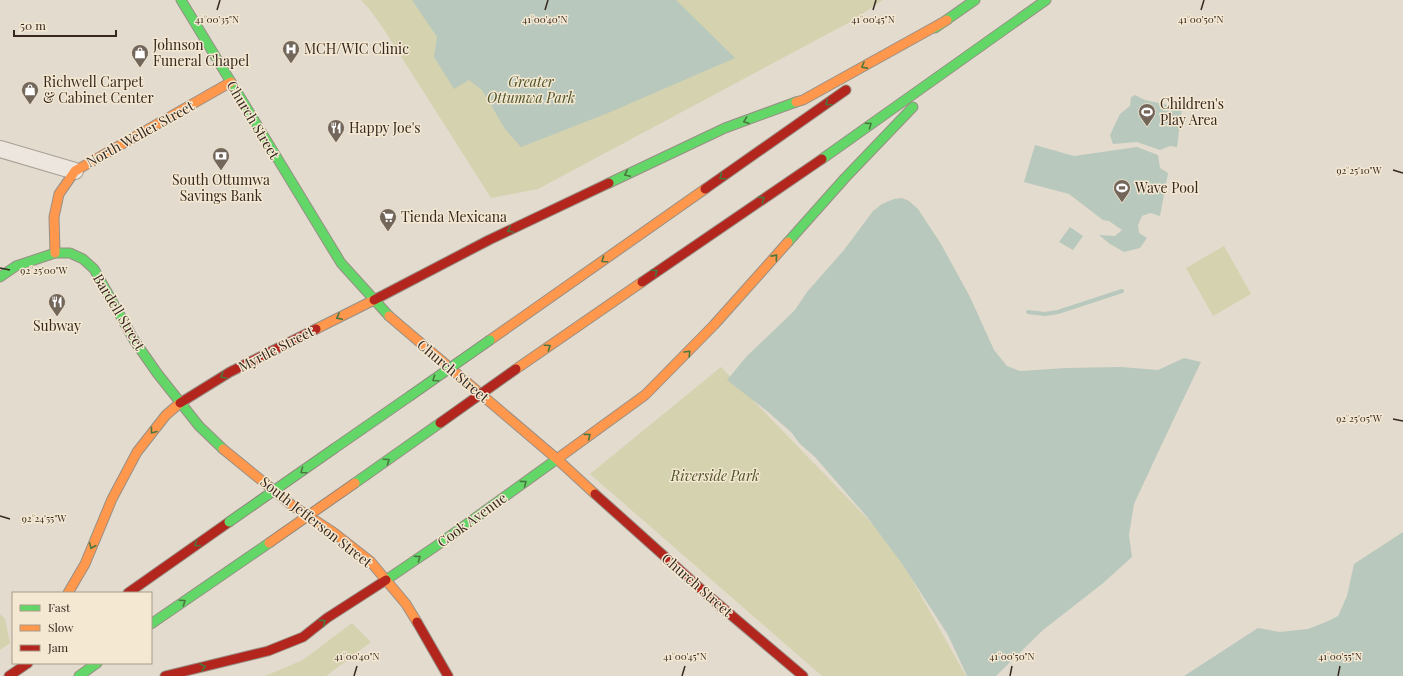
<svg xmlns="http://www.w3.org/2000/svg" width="1403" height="676" font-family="'Playfair Display',serif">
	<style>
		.green { fill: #d4d2af }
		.water { fill: #b8c8bd }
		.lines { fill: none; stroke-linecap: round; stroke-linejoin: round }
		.stream { stroke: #b8c8bd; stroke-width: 4 }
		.street-casing { stroke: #a8a095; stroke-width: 18 }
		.fast-casing { stroke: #988f86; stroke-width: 11 }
		.slow-casing { stroke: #988f86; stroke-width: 11 }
		.jam-casing { stroke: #988f86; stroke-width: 11 }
		.street { stroke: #ece6de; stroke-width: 16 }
		.fast { stroke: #63d668; stroke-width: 9 }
		.slow { stroke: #ff974d; stroke-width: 9 }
		.jam { stroke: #b3261e; stroke-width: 9 }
		.fast-bridge-casing { stroke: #8e867c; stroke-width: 11; stroke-linecap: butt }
		.slow-bridge-casing { stroke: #8e867c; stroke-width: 11; stroke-linecap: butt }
		.jam-bridge-casing { stroke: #8e867c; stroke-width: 11; stroke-linecap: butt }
		.fast-bridge { stroke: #63d668; stroke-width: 9 }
		.slow-bridge { stroke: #ff974d; stroke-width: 9 }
		.jam-bridge { stroke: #b3261e; stroke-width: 9 }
		.oneway { stroke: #4a763f }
		.ticks { fill: none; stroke: #36281e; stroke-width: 1.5 }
		.labels { text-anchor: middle; stroke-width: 3; stroke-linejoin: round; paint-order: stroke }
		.poi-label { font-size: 14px; fill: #36281e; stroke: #f4e8d2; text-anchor: start }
		.park-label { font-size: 14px; font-style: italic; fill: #4b5225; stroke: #f4e8d2 }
		.street-label { font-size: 14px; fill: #36281e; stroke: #f4e8d2 }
		.ticks-label { font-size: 10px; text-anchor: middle; fill: #36281e; stroke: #f4e8d2; stroke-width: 3; stroke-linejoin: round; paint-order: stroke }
	</style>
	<rect width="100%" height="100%" fill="#e3dbcd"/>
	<g class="green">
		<path d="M361 0H883L850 22 538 189 491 198 383 28 370 10Z"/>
		<path d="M1224 246 1251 294 1213 316 1186 268Z"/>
		<path d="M721 367 892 544 966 676H822L590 474Z"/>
		<path d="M0 614 5 619 10 643 0 650Z"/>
		<path d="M352 623 371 642 326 676H265L303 660Z"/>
	</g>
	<g class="water">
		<path d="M412 0H676L735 58 608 113 521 147 505 129 482 90 469 80 454 89 434 57 437 37Z"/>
		<path d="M1135 95 1145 100 1182 108 1177 147 1170 146 1160 150 1137 142 1113 144 1110 135 1120 114 1130 106 1131 97Z"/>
		<path d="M1035 145 1074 156 1137 147 1158 155 1160 168 1168 173 1160 216 1150 213 1142 216 1138 225 1139 233 1147 238 1140 248 1124 252 1110 244 1099 235 1115 236 1122 230 1109 221 1103 220 1069 194 1024 182Z"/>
		<path d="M902 198 909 201 918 209 941 244 970 297 994 350 1007 366 1020 371 1066 368 1121 367 1158 370 1184 358 1201 362 1160 448 1134 504 1129 535 1132 557 1102 584 1043 630 996 676H967L948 635 903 565 868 518 815 457 799 443 792 433 767 411 727 380 747 356 795 310 807 292 844 250 873 211 882 204 894 199Z"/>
		<path d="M1070 227 1083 236 1073 250 1059 242Z"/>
		<path d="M1403 532V676H1184L1258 628 1280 632 1308 629 1326 622 1338 616 1347 596 1354 564Z"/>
	</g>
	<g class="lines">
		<path class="stream" d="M1028 312 1045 314 1058 312 1122 291"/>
		<defs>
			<path id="street" d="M0 149 75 171"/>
			<g id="fast">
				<path d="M181 0 341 263 389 316"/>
				<path d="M935 28 975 0"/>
				<path d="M822 159 1046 0"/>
				<path d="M609 183 725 128 796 102"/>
				<path d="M788 242 845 178 913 107"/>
				<path d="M0 277 16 266 55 253H70L83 259 94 269 134 340 157 373 199 426 223 449"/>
				<path d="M335 448 410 396"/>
				<path d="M355 483 440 423"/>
				<path d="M386 580 439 544 557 459"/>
				<path d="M151 624 269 543"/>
				<path d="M79 676 97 663"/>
			</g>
			<g id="slow">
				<path d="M796 102 803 100 947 20"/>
				<path d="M55 253 54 217 59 194 75 171 231 82"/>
				<path d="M389 316 557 459 595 494"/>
				<path d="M316 329 374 300"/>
				<path d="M490 340 705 189"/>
				<path d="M516 369 642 282"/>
				<path d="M223 449 293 506 333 532 370 561 406 604 417 622"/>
				<path d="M557 459 645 395 714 325 788 242"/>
				<path d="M68 593 85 564 112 499 137 452 166 415 180 403"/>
			</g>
			<g id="jam">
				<path d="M705 189 846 90"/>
				<path d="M642 282 822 159"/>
				<path d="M374 300 489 240 609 183"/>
				<path d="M180 403 230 372 316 329"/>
				<path d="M595 494 711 598 803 676"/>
				<path d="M128 593 229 522"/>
				<path d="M417 622 448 676"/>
				<path d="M9 676 28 663"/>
				<path d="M165 676 268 651 303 637 327 618 386 580"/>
			</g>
		</defs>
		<use href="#street" class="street-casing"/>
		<use href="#fast" class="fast-casing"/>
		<use href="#slow" class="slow-casing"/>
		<use href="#jam" class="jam-casing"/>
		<use href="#street" class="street"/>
		<use href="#fast" class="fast"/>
		<use href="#slow" class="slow"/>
		<use href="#jam" class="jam"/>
		<defs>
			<g id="fast-bridge">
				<path d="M410 396 490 340"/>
				<path d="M229 522 335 448"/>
			</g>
			<path id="slow-bridge" d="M269 543 355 483"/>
			<path id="jam-bridge" d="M440 423 516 369"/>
		</defs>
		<use href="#fast-bridge" class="fast-bridge-casing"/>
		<use href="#slow-bridge" class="slow-bridge-casing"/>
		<use href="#jam-bridge" class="jam-bridge-casing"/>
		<use href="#fast-bridge" class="fast-bridge"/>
		<use href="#slow-bridge" class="slow-bridge"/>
		<use href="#jam-bridge" class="jam-bridge"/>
	</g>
	<defs><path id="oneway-chevron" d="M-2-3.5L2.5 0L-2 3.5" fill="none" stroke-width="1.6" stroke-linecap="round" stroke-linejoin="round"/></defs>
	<g class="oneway">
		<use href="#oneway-chevron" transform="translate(864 66) rotate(151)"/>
		<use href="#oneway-chevron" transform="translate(828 103) rotate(145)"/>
		<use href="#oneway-chevron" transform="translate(746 121) rotate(160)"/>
		<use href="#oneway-chevron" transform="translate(869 125) rotate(-35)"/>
		<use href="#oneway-chevron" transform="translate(627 174) rotate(155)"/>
		<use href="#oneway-chevron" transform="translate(722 177) rotate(145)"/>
		<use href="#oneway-chevron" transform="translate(762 199) rotate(-34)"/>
		<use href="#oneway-chevron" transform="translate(510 230) rotate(154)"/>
		<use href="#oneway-chevron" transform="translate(775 257) rotate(-48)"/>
		<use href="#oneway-chevron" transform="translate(604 260) rotate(145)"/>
		<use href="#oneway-chevron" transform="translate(655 272) rotate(-35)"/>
		<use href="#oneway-chevron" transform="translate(339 317) rotate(153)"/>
		<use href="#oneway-chevron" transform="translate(548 347) rotate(-35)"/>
		<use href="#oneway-chevron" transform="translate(688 353) rotate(-47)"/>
		<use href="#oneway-chevron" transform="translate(223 376) rotate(149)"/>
		<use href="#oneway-chevron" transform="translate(435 379) rotate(145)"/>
		<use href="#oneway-chevron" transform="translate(153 431) rotate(128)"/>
		<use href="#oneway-chevron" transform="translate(588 436) rotate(-37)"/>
		<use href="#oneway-chevron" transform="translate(387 461) rotate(-35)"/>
		<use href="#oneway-chevron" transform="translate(303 471) rotate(145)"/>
		<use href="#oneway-chevron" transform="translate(524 483) rotate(-36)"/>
		<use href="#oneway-chevron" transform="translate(197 544) rotate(145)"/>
		<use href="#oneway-chevron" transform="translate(92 546) rotate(113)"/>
		<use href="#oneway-chevron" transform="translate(418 558) rotate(-34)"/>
		<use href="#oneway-chevron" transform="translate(183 602) rotate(-34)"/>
		<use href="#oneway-chevron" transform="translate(323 622) rotate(-36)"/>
		<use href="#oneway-chevron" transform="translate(203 667) rotate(-14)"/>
	</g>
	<path class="ticks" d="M217 10 220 0M545 10 548 0M873 10 876 0M1201 10 1204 0M1393 170 1403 173M0 268 10 270M1393 419 1403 421M0 516 10 519M354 676 357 666M682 676 685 666M1010 676 1012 666M1338 676 1340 666"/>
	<defs>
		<symbol id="hospital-pin" viewBox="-11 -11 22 30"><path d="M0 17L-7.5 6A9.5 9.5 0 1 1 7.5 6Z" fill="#73675b" stroke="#f4e8d2"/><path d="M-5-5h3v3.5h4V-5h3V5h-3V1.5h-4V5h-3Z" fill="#fff"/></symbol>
		<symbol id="shop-pin" viewBox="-11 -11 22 30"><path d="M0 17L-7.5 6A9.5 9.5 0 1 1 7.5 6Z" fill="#73675b" stroke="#f4e8d2"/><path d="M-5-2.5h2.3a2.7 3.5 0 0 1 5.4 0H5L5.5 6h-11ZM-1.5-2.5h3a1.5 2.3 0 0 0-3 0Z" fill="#fff"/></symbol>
		<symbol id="stadium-pin" viewBox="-11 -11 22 30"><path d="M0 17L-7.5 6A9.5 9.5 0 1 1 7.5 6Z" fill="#73675b" stroke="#f4e8d2"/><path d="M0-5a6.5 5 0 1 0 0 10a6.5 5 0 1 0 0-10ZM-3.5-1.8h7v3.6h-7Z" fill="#fff"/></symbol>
		<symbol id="restaurant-pin" viewBox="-11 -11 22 30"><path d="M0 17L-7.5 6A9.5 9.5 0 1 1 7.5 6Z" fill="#73675b" stroke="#f4e8d2"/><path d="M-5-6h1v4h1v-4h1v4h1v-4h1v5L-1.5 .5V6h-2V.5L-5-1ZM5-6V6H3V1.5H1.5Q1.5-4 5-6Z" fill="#fff"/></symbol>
		<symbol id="bank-pin" viewBox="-11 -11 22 30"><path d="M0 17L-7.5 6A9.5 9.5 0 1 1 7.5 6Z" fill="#73675b" stroke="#f4e8d2"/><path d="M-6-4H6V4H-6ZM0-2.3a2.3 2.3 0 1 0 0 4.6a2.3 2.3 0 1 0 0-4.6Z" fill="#fff"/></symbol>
		<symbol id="supermarket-pin" viewBox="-11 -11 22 30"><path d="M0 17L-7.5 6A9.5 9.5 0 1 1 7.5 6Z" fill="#73675b" stroke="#f4e8d2"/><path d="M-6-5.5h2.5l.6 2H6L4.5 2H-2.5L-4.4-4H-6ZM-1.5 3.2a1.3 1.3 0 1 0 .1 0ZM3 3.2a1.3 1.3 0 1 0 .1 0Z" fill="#fff"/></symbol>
	</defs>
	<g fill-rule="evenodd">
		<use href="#hospital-pin" x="281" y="39" width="20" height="27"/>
		<use href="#shop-pin" x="130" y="43" width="20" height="27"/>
		<use href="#shop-pin" x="20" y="80" width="20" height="27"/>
		<use href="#stadium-pin" x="1137" y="102" width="20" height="27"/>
		<use href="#restaurant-pin" x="326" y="118" width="20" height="27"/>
		<use href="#bank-pin" x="211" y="146" width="20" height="27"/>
		<use href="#stadium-pin" x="1112" y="178" width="20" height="27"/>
		<use href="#supermarket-pin" x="378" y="207" width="20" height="27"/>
		<use href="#restaurant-pin" x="47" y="292" width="20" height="27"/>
	</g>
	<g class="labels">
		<g class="poi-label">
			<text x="153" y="50">Johnson<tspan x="153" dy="16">Funeral Chapel</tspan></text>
			<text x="304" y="54">MCH/WIC Clinic</text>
			<text x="43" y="87">Richwell Carpet<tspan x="43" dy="16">&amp; Cabinet Center</tspan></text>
			<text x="1160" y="109">Children's<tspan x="1160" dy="16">Play Area</tspan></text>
			<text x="349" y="133">Happy Joe's</text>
			<text x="221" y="185" text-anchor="middle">South Ottumwa<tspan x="221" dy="16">Savings Bank</tspan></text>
			<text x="1135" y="193">Wave Pool</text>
			<text x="401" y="222">Tienda Mexicana</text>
			<text x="57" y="331" text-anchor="middle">Subway</text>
		</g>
		<g class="park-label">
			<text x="531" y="87">Greater<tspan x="531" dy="16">Ottumwa Park</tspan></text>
			<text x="715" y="481">Riverside Park</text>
		</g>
		<g class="street-label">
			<text transform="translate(253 120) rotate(59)" y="5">Church Street</text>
			<text transform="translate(140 134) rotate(-29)" y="5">North Weller Street</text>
			<text transform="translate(119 312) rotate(59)" y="5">Bardell Street</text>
			<text transform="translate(276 349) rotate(-27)" y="5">Myrtle Street</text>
			<text transform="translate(453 371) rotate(40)" y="5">Church Street</text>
			<text transform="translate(472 520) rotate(-36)" y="5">Cook Avenue</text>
			<text transform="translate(316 522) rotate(38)" y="5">South Jefferson Street</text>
			<text transform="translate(697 585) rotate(41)" y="5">Church Street</text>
		</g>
	</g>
	<g class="ticks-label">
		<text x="217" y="23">41°00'35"N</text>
		<text x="545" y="23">41°00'40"N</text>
		<text x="873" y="23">41°00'45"N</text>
		<text x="1201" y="23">41°00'50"N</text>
		<text x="1359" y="174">92°25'10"W</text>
		<text x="44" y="274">92°25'00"W</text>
		<text x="1359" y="422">92°25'05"W</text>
		<text x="44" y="522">92°24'55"W</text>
		<text x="357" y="660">41°00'40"N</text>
		<text x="685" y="660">41°00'45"N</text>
		<text x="1012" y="660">41°00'50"N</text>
		<text x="1340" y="660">41°00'55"N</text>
	</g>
	<rect x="12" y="592" width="140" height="72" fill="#f4e8d2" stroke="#a89b8a"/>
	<rect x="20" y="605" width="20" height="6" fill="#63d668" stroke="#a89b8a"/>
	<text x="48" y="612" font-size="12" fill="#36281e">Fast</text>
	<rect x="20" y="625" width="20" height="6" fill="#ff974d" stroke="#a89b8a"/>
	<text x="48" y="632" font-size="12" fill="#36281e">Slow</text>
	<rect x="20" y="645" width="20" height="6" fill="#b3261e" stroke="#a89b8a"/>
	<text x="48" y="652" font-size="12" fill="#36281e">Jam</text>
	<path d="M14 30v6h102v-6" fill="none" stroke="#36281e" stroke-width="2"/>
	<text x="20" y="30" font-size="12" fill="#36281e" stroke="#f4e8d2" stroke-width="3" paint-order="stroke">50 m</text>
</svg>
